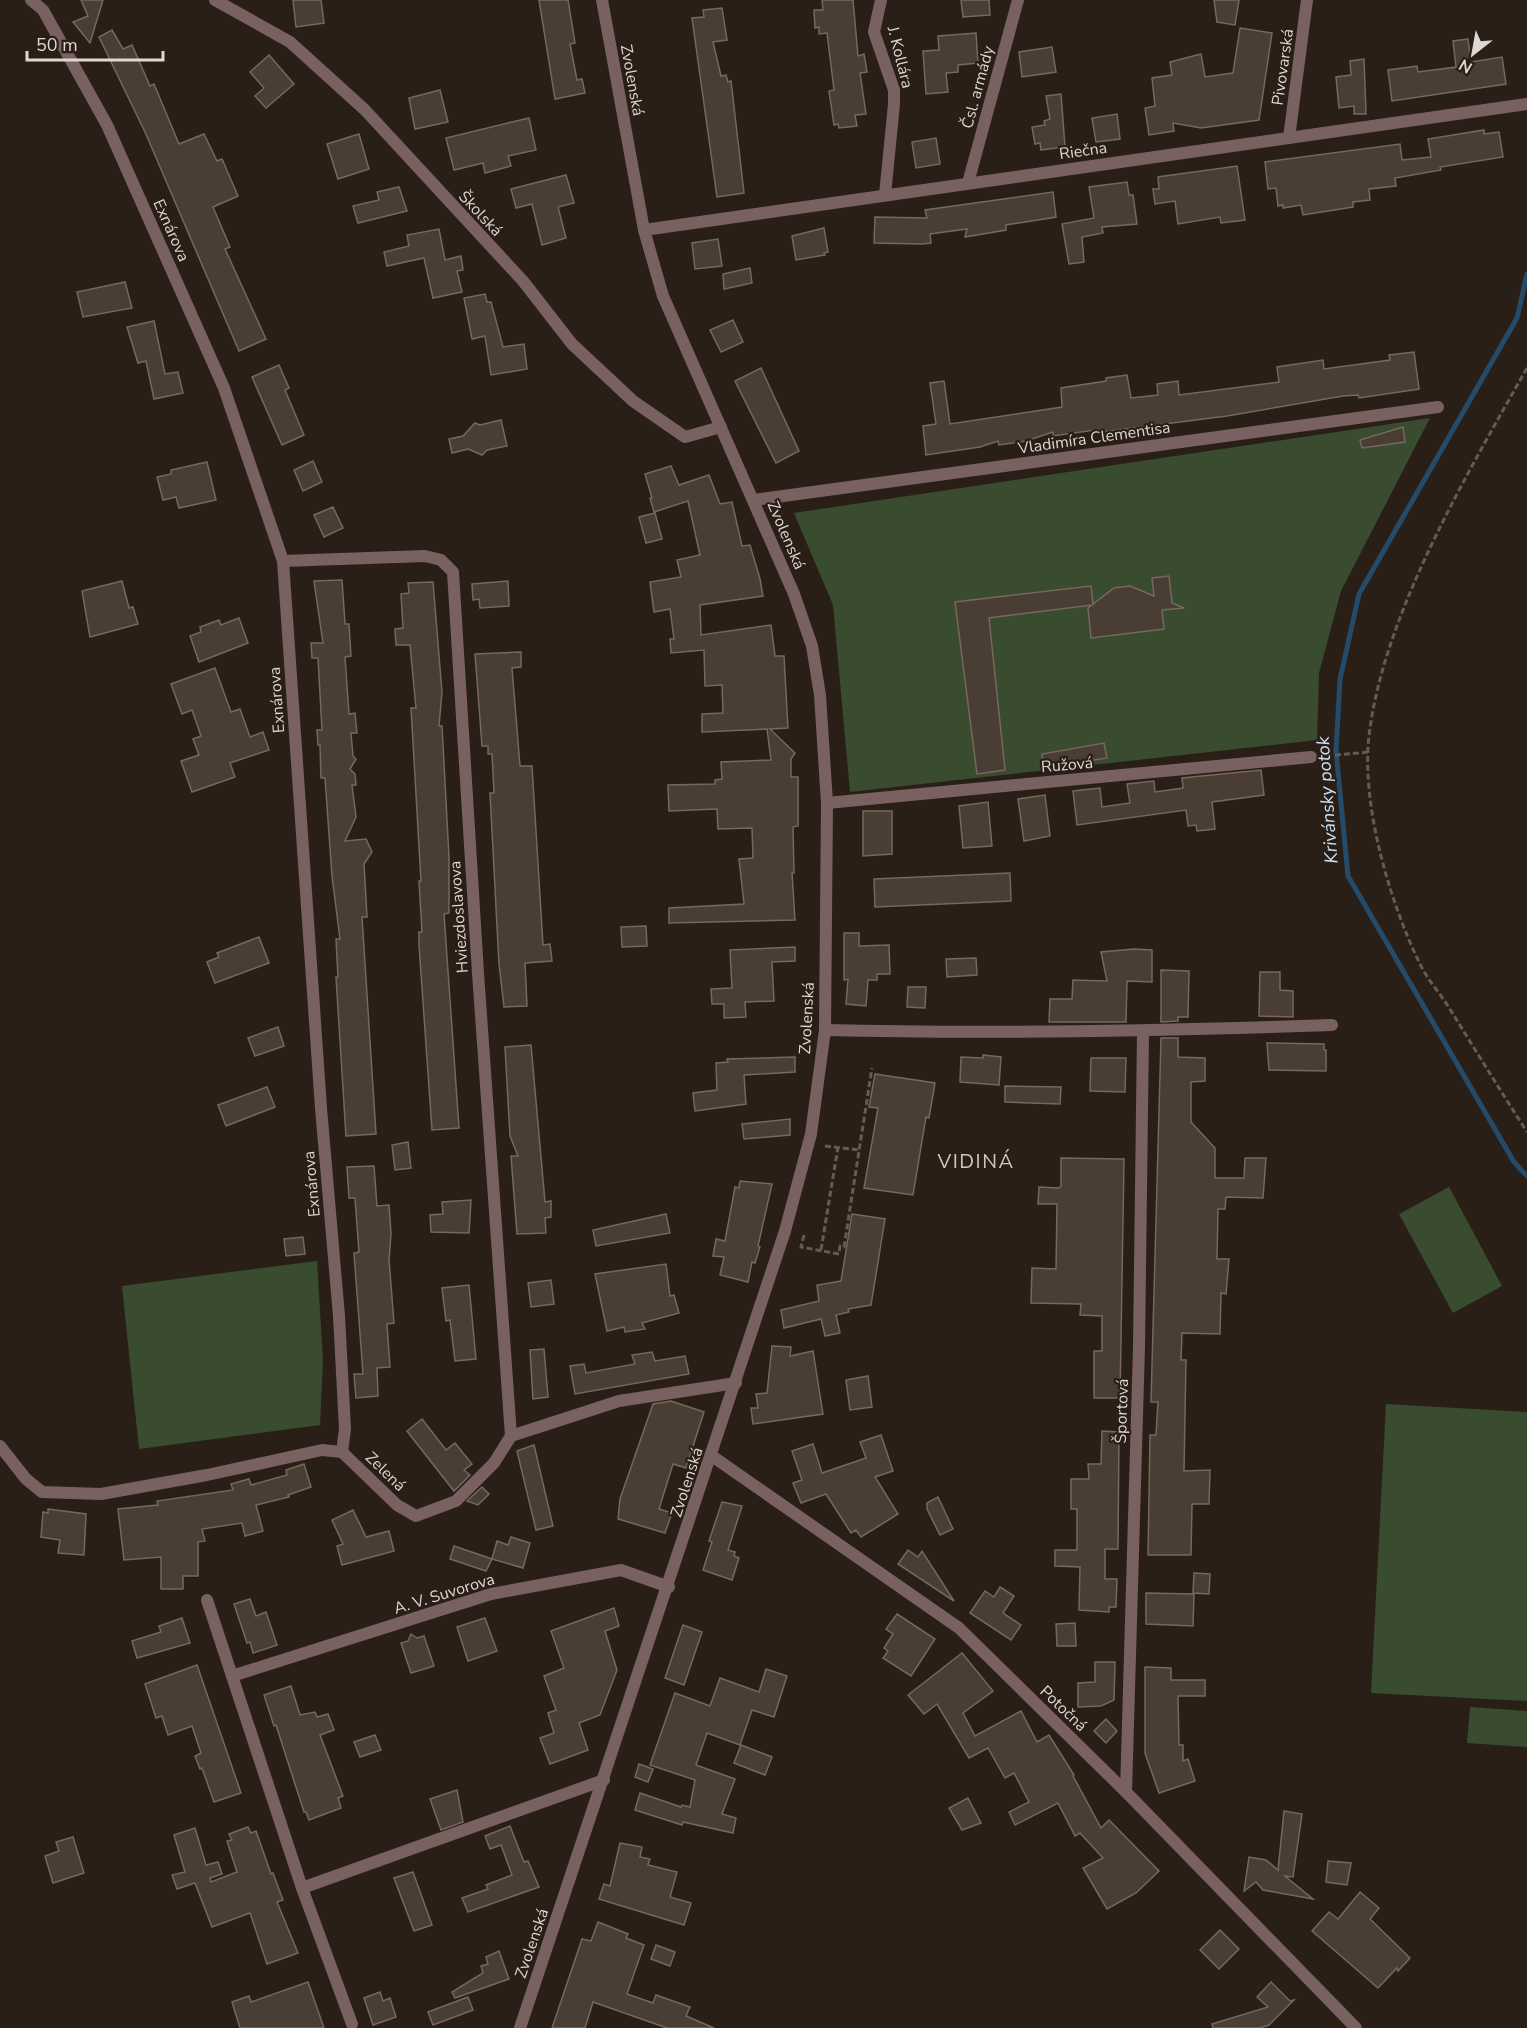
<svg xmlns="http://www.w3.org/2000/svg" width="1527" height="2028" font-family="'Nunito Sans',sans-serif">
	<style>
		.green { fill: #3a4c2f }
		.lines { fill: none; stroke-linecap: round; stroke-linejoin: round }
		.stream { stroke: #254b6b; stroke-width: 5 }
		.building { fill: #493d34; stroke: #76685e; stroke-width: 1.5 }
		.path { stroke: #655b53; stroke-width: 3; stroke-dasharray: 6 3; stroke-linecap: butt }
		.minor { stroke: #796161; stroke-width: 12 }
		.tertiary { stroke: #796161; stroke-width: 12 }
		.labels { text-anchor: middle; stroke-width: 4.5; stroke-linejoin: round; paint-order: stroke }
		.street-label { font-size: 16px; fill: #dfd7d2; stroke: #2a1f16 }
		.water-label { font-size: 18px; font-style: italic; fill: #cae2f8; stroke: #2a1f16 }
		.quarter-label { font-size: 20px; letter-spacing: 1.5px; fill: #d4c5ba; stroke: #2a1f16 }
	</style>
	<rect width="100%" height="100%" fill="#2a1f16"/>
	<g class="green">
		<path d="M1430 418 1341 591 1319 673 1317 740 850 792 833 605 794 513Z"/>
		<path d="M1449 1187 1502 1286 1453 1313 1399 1214Z"/>
		<path d="M317 1261 323 1360 320 1425 139 1449 122 1286Z"/>
		<path d="M1386 1404 1527 1412V1701L1371 1693Z"/>
		<path d="M1470 1707 1527 1711V1747L1467 1743Z"/>
	</g>
	<g class="lines">
		<path class="stream" d="M1527 274 1517 318 1359 594 1340 679 1336 751 1348 876 1514 1162 1527 1176"/>
	</g>
	<g class="building">
		<path d="M81 0H103L90 43 73 22 88 16Z"/>
		<path d="M293 0H321L324 23 296 27Z"/>
		<path d="M539 0H568L575 43 570 44 577 80 582 79 585 93 555 99Z"/>
		<path d="M822 0H853L858 56 864 54 867 72 860 73 866 114 855 115 857 126 839 128 838 124 834 125 829 91 834 90 827 33 819 34V27L815 28 814 10H823Z"/>
		<path d="M961 0H989L990 15 963 17Z"/>
		<path d="M1214 0H1239L1235 25 1217 22Z"/>
		<path d="M722 8 727 40 713 42 721 76 726 75 728 82 731 81 744 193 717 197 692 18 704 17 703 10Z"/>
		<path d="M1240 28 1272 33 1259 120 1201 128 1173 123 1174 131 1149 135 1145 108 1155 106 1152 78 1172 75 1170 62 1201 54 1205 77 1233 73Z"/>
		<path d="M112 30 123 49 132 45 150 86 154 84 179 144 204 134 217 161 222 159 238 196 213 207 230 247 225 249 266 339 239 351 145 132 99 37Z"/>
		<path d="M976 33 978 63 958 65V72L946 73 948 92 926 94 923 51 939 50 938 36Z"/>
		<path d="M1468 39 1471 62 1502 57 1506 84 1392 101 1388 70 1417 66 1418 72 1456 67 1453 41Z"/>
		<path d="M1052 47 1056 72 1022 77 1019 52Z"/>
		<path d="M269 55 294 84 266 108 255 96 264 88 250 72Z"/>
		<path d="M1364 59 1366 114H1354V106L1339 108 1336 77 1351 75 1350 61Z"/>
		<path d="M440 90 448 122 415 129 409 98Z"/>
		<path d="M1061 94 1065 147 1041 150 1040 143 1035 144 1032 127 1045 125 1044 121 1050 119 1046 96Z"/>
		<path d="M1117 114 1120 139 1096 142 1092 118Z"/>
		<path d="M529 118 536 150 508 156 511 166 485 173 483 163 454 170 446 138Z"/>
		<path d="M1484 130V134L1499 132 1503 157 1440 167 1441 170 1395 178 1396 186 1369 189 1370 200 1353 202V207L1303 215 1301 205 1283 208V205L1278 206 1276 188 1268 189 1265 162 1400 144 1402 160 1431 157 1428 139Z"/>
		<path d="M359 134 369 169 338 179 327 144Z"/>
		<path d="M936 138 940 164 916 168 912 142Z"/>
		<path d="M1237 166 1245 220 1221 223 1220 217 1178 224 1175 201 1155 204 1153 189H1159L1158 177Z"/>
		<path d="M566 175 574 203 558 207 566 238 542 245 532 204 516 208 511 189Z"/>
		<path d="M1127 182 1129 195H1133L1137 224 1102 227 1103 233 1082 237 1084 262 1069 264 1062 224 1094 218 1089 187Z"/>
		<path d="M399 187 407 211 358 223 353 206 379 200 377 192Z"/>
		<path d="M1053 192 1056 217 1006 225V230L965 237 967 229 930 234 931 243 922 244 874 243 875 217 927 218 925 210Z"/>
		<path d="M824 228 828 252 824 253 825 255 796 260 792 236Z"/>
		<path d="M439 229 445 260 461 256 463 270 457 271 462 292 433 298 424 258 387 266 384 252 409 246 407 235Z"/>
		<path d="M718 239 722 266 695 269 692 243Z"/>
		<path d="M750 268 752 283 724 289 723 274Z"/>
		<path d="M125 282 132 308 83 317 77 292Z"/>
		<path d="M485 294 487 302H491L503 347 524 344 527 369 491 375 485 336 472 339 464 298Z"/>
		<path d="M733 320 743 342 721 352 710 330Z"/>
		<path d="M154 321 165 374 178 372 183 393 154 399 146 361 138 363 127 327Z"/>
		<path d="M1414 352 1419 389 1359 398 1358 395 1343 396 1227 416 1102 432V429L1053 436V432L1026 441 999 445 998 441 980 447 926 455 923 426 936 424 930 383 944 381 950 424 1062 407 1061 388 1106 381V378L1127 375 1131 398 1158 395 1157 384 1178 381 1179 395 1279 382 1277 367 1323 360 1324 369 1390 360 1389 355Z"/>
		<path d="M279 365 289 388 285 390 304 435 282 445 252 377Z"/>
		<path d="M761 368 799 451 776 463 735 381Z"/>
		<path d="M501 420 507 446 487 450 482 455 468 449 452 453 449 439 463 436 475 423 480 425Z"/>
		<path d="M1403 427 1405 442 1362 448 1360 440Z"/>
		<path d="M313 461 322 482 303 491 294 470Z"/>
		<path d="M207 462 216 500 179 508 176 497 163 500 157 477 171 474V470Z"/>
		<path d="M671 466 679 485 709 475 720 504 732 502 742 546 750 545 760 579 763 596 700 605 701 635 771 625 775 656H784L788 728 770 729 795 753 791 759V777H798V826L793 827 794 873H792L795 920 669 923V908L744 904 739 859 753 858 752 828 718 829 717 809 669 811 668 785 715 784V780L722 779 721 762 771 760 767 729 702 732V714L723 713 722 685 705 686 704 650 671 653 670 639H674L670 609 654 612 650 582 681 577 677 560 700 555 688 501 654 512 650 498H652L645 474Z"/>
		<path d="M333 507 343 528 324 537 314 515Z"/>
		<path d="M655 513 662 539 646 543 639 517Z"/>
		<path d="M1169 576 1172 603 1184 608 1162 610 1164 629 1091 638 1088 608 1092 605 989 618 1005 770 977 774 955 602 1091 586 1093 604 1114 588 1130 586 1154 596 1152 578Z"/>
		<path d="M342 580 345 624H349L351 656 345 657 349 714 355 713 357 733H351L353 756 356 759 350 769 355 774 356 785H352L356 817 345 841 366 839 372 852 364 864 367 917H362L376 1134 346 1136 336 977H338L336 939H340L332 876 325 778H321L320 745H318L317 730H322L318 658H312L311 643H323L314 581Z"/>
		<path d="M122 581 129 608 133 607 138 624 90 637 82 591Z"/>
		<path d="M508 581 509 606 480 608 479 599 473 600 472 584Z"/>
		<path d="M433 582 442 692 439 726H442L449 857V913L444 914 459 1128 432 1130 419 945V932H422L419 881H421L411 708H416L410 645H396L395 629 403 628 401 594 409 593 408 583Z"/>
		<path d="M239 618 248 643 199 662 190 636 201 632 200 627 219 620 221 625Z"/>
		<path d="M521 652V667L512 668 520 766H532L543 945 550 944 552 961 525 963 527 1006 504 1007 499 964 490 793H494L492 754H488V746H482L475 654Z"/>
		<path d="M215 668 231 712 240 709 250 737 263 732 269 750 230 763 235 777 192 792 181 761 199 755 193 739 201 736 192 710 182 714 171 684Z"/>
		<path d="M1104 743 1107 758 1044 768 1042 754Z"/>
		<path d="M1261 770 1264 795 1212 802 1215 829 1197 831 1196 825 1188 826 1186 810 1077 825 1073 791 1100 788 1102 807 1130 803 1127 784 1154 781 1155 792 1183 788 1182 778Z"/>
		<path d="M1045 795 1050 836 1024 841 1018 799Z"/>
		<path d="M988 802 992 846 963 848 959 806Z"/>
		<path d="M863 811H892V854L863 856Z"/>
		<path d="M1010 873 1011 901 875 907 874 879Z"/>
		<path d="M646 926 647 946 622 947 621 927Z"/>
		<path d="M844 933H859V946L889 945 890 974H877V980H868L866 1006 846 1004 848 979 844 980Z"/>
		<path d="M259 937 269 963 215 983 207 962 219 957 217 953Z"/>
		<path d="M795 947V961L772 962 774 1001 745 1002 746 1017 724 1018V1004H712L711 989 732 988 730 950Z"/>
		<path d="M1134 949 1152 950V982L1127 981 1126 1022H1049L1050 999H1072L1073 980 1107 981 1101 952Z"/>
		<path d="M976 958 977 975 947 977 946 959Z"/>
		<path d="M1161 970 1189 971 1188 1017H1178V1021L1161 1022Z"/>
		<path d="M1260 972H1280V990L1293 991V1017L1259 1016Z"/>
		<path d="M908 987H926L925 1008 907 1007Z"/>
		<path d="M278 1027 284 1046 255 1056 248 1038Z"/>
		<path d="M1161 1038H1178V1057L1205 1058V1081L1191 1082V1122L1215 1148V1178H1244L1245 1158H1266L1263 1198 1226 1197 1225 1209H1218L1217 1259H1229L1226 1294 1221 1293 1220 1334 1182 1333 1181 1360H1186L1184 1471 1210 1470 1209 1504H1192L1191 1555H1148L1150 1435H1156L1158 1402H1151Z"/>
		<path d="M1267 1043 1324 1044V1050H1326V1071L1269 1070Z"/>
		<path d="M531 1045 545 1202 551 1201V1217L545 1218 546 1233 517 1234 511 1156H518L510 1136 505 1047Z"/>
		<path d="M983 1055 1001 1057 999 1085 960 1082 961 1057 983 1058Z"/>
		<path d="M795 1057V1072L744 1075 746 1104 695 1111 693 1093 717 1090 716 1063 728 1062 727 1059Z"/>
		<path d="M1091 1058H1126L1125 1092 1090 1091Z"/>
		<path d="M875 1074 935 1083 929 1118 926 1117 913 1195 864 1188 878 1108 869 1107Z"/>
		<path d="M1005 1086 1061 1087 1060 1104 1005 1102Z"/>
		<path d="M267 1087 275 1107 226 1126 218 1105Z"/>
		<path d="M790 1119V1135L744 1139 742 1124Z"/>
		<path d="M408 1142 411 1168 395 1170 392 1145Z"/>
		<path d="M1061 1158 1124 1159 1120 1398H1094V1351H1102V1316L1080 1315 1081 1304 1031 1303 1032 1268 1056 1269 1057 1204H1038L1039 1187 1059 1188 1061 1186Z"/>
		<path d="M374 1166 377 1206 389 1205 391 1234 389 1260 394 1323 387 1324 390 1367 377 1368 378 1396 356 1398 354 1374H363L354 1253 359 1252 355 1198H349L347 1167Z"/>
		<path d="M740 1181 772 1184 758 1246 760 1247 755 1263 752 1262 748 1282 720 1275 724 1257 713 1256 716 1239 725 1241 735 1187 739 1188Z"/>
		<path d="M471 1200 469 1233 431 1232 430 1215 443 1214 442 1202Z"/>
		<path d="M666 1214 670 1233 596 1246 593 1230Z"/>
		<path d="M852 1214 885 1219 871 1305 848 1309 849 1312 836 1315 840 1333 825 1336 821 1319 784 1328 781 1310 819 1301 817 1285 841 1281Z"/>
		<path d="M303 1237 305 1254 286 1256 284 1239Z"/>
		<path d="M666 1264 670 1296 674 1295 679 1313 642 1323 645 1329 625 1332 624 1327 607 1331 595 1274Z"/>
		<path d="M551 1280 554 1304 531 1307 528 1283Z"/>
		<path d="M469 1285 476 1359 455 1361 450 1320 446 1321 442 1288Z"/>
		<path d="M772 1346 791 1347 790 1356 813 1351 823 1414 753 1424 751 1408H758L756 1394 767 1393Z"/>
		<path d="M544 1349 548 1397 533 1399 530 1350Z"/>
		<path d="M652 1352 655 1361 685 1356 689 1374 575 1394 570 1366 584 1364 586 1373 635 1364 632 1355Z"/>
		<path d="M868 1376 872 1407 850 1410 846 1380Z"/>
		<path d="M671 1401 704 1412 686 1468 673 1464 659 1509 672 1513 665 1533 618 1519 620 1499 653 1404Z"/>
		<path d="M422 1419 446 1450 455 1443 472 1464 464 1470 470 1475 454 1491 407 1431Z"/>
		<path d="M1102 1431 1119 1432 1118 1549H1105V1579H1117L1116 1607H1109V1612L1079 1610 1080 1567 1055 1566V1550H1077V1509H1071V1479H1089L1088 1464H1101Z"/>
		<path d="M881 1435 893 1471 875 1477 898 1514 861 1537 856 1530 851 1533 826 1494 801 1503 793 1483 802 1480 792 1451 813 1444 822 1473 866 1458 860 1442Z"/>
		<path d="M534 1445 553 1526 536 1530 517 1451Z"/>
		<path d="M304 1464 311 1487 288 1495 289 1497 256 1505 263 1531 245 1536 242 1523 202 1529 205 1541 198 1542V1576H183V1589H161V1557L124 1560 118 1509 158 1505 157 1501 233 1490 231 1484 249 1479 251 1485 287 1475 286 1470Z"/>
		<path d="M482 1487 489 1494 478 1505 467 1501Z"/>
		<path d="M938 1497 953 1529 940 1535 927 1509V1503Z"/>
		<path d="M722 1502 742 1506 728 1550 735 1552 734 1556 739 1558 732 1580 703 1570 712 1542 709 1541Z"/>
		<path d="M48 1509 86 1514 84 1555 58 1553 60 1540 41 1537 43 1512 48 1513Z"/>
		<path d="M353 1510 366 1537 389 1531 394 1551 342 1565 337 1546 343 1544 332 1520Z"/>
		<path d="M511 1537 530 1543 523 1568 492 1559 497 1541 508 1545Z"/>
		<path d="M454 1546 492 1559 486 1571 450 1559Z"/>
		<path d="M908 1550 918 1557 922 1551 954 1601 898 1564Z"/>
		<path d="M1194 1573 1210 1574 1209 1594 1193 1593Z"/>
		<path d="M1000 1587 1014 1596 1003 1613 1021 1625 1011 1640 970 1613 985 1591 994 1597Z"/>
		<path d="M1146 1593 1194 1594 1193 1626 1146 1624Z"/>
		<path d="M250 1599 256 1616 266 1612 277 1645 253 1653 250 1642 247 1643 234 1604Z"/>
		<path d="M614 1608 619 1626 605 1631 617 1670 600 1715 579 1723 588 1750 550 1764 540 1738 554 1733 548 1713 556 1710 544 1676 564 1668 551 1631Z"/>
		<path d="M897 1614 935 1639 911 1676 883 1658 888 1651 884 1648 893 1634 886 1629Z"/>
		<path d="M182 1618 190 1643 137 1658 132 1641 161 1632 159 1626Z"/>
		<path d="M485 1618 497 1651 468 1661 457 1627Z"/>
		<path d="M1075 1623 1076 1646H1057L1056 1624Z"/>
		<path d="M683 1625 702 1632 684 1685 665 1678Z"/>
		<path d="M411 1634 417 1638 424 1636 434 1666 411 1673 401 1643 408 1641Z"/>
		<path d="M962 1653 993 1691 963 1713 975 1736 1021 1711 1037 1742 1049 1735 1074 1775 1073 1776 1101 1828 1109 1820 1159 1871 1136 1893 1107 1909 1083 1868 1103 1858 1080 1833 1075 1836 1058 1803 1015 1825 1009 1812 1029 1802 1014 1773 1005 1778 988 1748 969 1758 937 1704 924 1714 908 1695Z"/>
		<path d="M1095 1662H1115L1114 1700 1101 1706 1078 1707V1683L1095 1682Z"/>
		<path d="M197 1665 241 1793 214 1802 202 1768 200 1769 195 1756 201 1753 192 1726 168 1735 162 1716 156 1718 145 1684Z"/>
		<path d="M1145 1667 1171 1668V1680H1205V1696H1178L1179 1745H1183V1761L1188 1759 1195 1781 1159 1793 1145 1753Z"/>
		<path d="M766 1669 787 1676 774 1717 752 1710 740 1745 707 1733 696 1765 735 1779 722 1814 736 1818 733 1833 683 1822 682 1825 635 1810 640 1793 681 1807 682 1805 690 1807 695 1780 650 1765 675 1693 710 1706 720 1678 759 1692Z"/>
		<path d="M291 1686 300 1715 315 1712 317 1717 328 1714 334 1730 320 1735 343 1796 338 1798 341 1808 309 1820 306 1812H304L276 1725 274 1726 264 1695Z"/>
		<path d="M1106 1719 1117 1731 1106 1743 1094 1731Z"/>
		<path d="M375 1735 381 1750 360 1757 354 1742Z"/>
		<path d="M741 1745 772 1757 765 1775 734 1763Z"/>
		<path d="M639 1764 653 1769 648 1782 635 1777Z"/>
		<path d="M457 1790 463 1822 441 1830 430 1799Z"/>
		<path d="M968 1798 981 1823 962 1830 949 1808Z"/>
		<path d="M1284 1811 1302 1814 1293 1877 1285 1876 1313 1899 1263 1890 1256 1882 1244 1891 1249 1857 1266 1860 1278 1870Z"/>
		<path d="M510 1826 524 1862 528 1861 539 1887 468 1912 462 1898 488 1889 486 1885 512 1875 501 1845 490 1849 485 1836Z"/>
		<path d="M248 1827 251 1833 256 1831 271 1874 273 1873 283 1900 277 1902 298 1953 267 1964 250 1913 212 1927 195 1883 177 1889 172 1875 185 1872 174 1835 195 1828 206 1865 218 1862 222 1874 210 1878 211 1882 237 1872 227 1841 232 1840 229 1834Z"/>
		<path d="M73 1837 84 1873 53 1883 45 1856 59 1851 56 1842Z"/>
		<path d="M620 1843 642 1847 640 1857 650 1859 648 1865 677 1872 670 1897 691 1903 684 1925 599 1899 604 1884 610 1886Z"/>
		<path d="M1328 1861 1351 1863 1347 1885 1326 1882Z"/>
		<path d="M413 1872 432 1925 414 1931 394 1878Z"/>
		<path d="M1360 1892 1379 1908 1370 1919 1410 1958 1398 1971 1397 1968 1378 1988 1312 1931 1329 1912 1338 1919Z"/>
		<path d="M598 1922 628 1934 626 1938 644 1945 627 1994 653 2003 656 1995 690 2007 686 2016 714 2028H667L593 2002 585 2028H552L582 1939 591 1941Z"/>
		<path d="M1220 1930 1239 1949 1219 1969 1200 1950Z"/>
		<path d="M656 1945 675 1952 670 1966 651 1959Z"/>
		<path d="M499 1951 509 1979 455 1998 452 1992 483 1973 481 1966 488 1964 486 1957Z"/>
		<path d="M308 1982 324 2028H240L232 2002 249 1996 251 2002Z"/>
		<path d="M1271 1982 1290 2001 1294 2000 1269 2025 1260 2028H1213L1212 2024 1268 2007 1257 1997Z"/>
		<path d="M380 1992 383 2001 390 1998 396 2017 373 2025 364 1998Z"/>
		<path d="M468 1997 473 2010 433 2025 428 2012Z"/>
	</g>
	<g class="lines">
		<g class="path">
			<path d="M1527 368C1467 474 1383 615 1369 736 1361 805 1390 903 1420 964 1427 979 1439 992 1448 1006 1474 1048 1500 1090 1527 1132"/>
			<path d="M1326 756 1369 752"/>
			<path d="M825 1146 860 1150"/>
			<path d="M804 1235 801 1247 839 1254 840 1246 844 1247 872 1068"/>
			<path d="M821 1250 838 1147"/>
		</g>
		<g class="minor">
			<path d="M31 0 43 10 107 125 224 388 283 561 321 1108 339 1316 345 1429 342 1452"/>
			<path d="M215 0 290 42 365 110 523 281 572 344 633 401 685 437 721 427"/>
			<path d="M881 0 874 32 894 90V104L885 195"/>
			<path d="M1289 138 1307 0"/>
			<path d="M968 183 1018 0"/>
			<path d="M644 230 1527 104"/>
			<path d="M754 500 1438 407"/>
			<path d="M283 561 425 556 441 560 453 572 478 973 511 1436"/>
			<path d="M827 803 1311 757"/>
			<path d="M825 1030C994 1034 1163 1031 1332 1025"/>
			<path d="M0 1446 26 1479 42 1492 101 1494 207 1475 322 1450 342 1452 397 1505 416 1516 456 1501 494 1463 511 1436 619 1401 736 1383"/>
			<path d="M712 1456 959 1628 1126 1792 1356 2028"/>
			<path d="M207 1600 302 1888 352 2024"/>
			<path d="M232 1676 491 1594 621 1570 669 1587"/>
			<path d="M1126 1792 1139 1347 1143 1032"/>
			<path d="M302 1888 604 1780"/>
		</g>
		<path class="tertiary" d="M520 2028 785 1231 811 1134 825 1030 827 803 820 695 812 646 794 594 663 296 644 230 602 0"/>
	</g>
	<g class="labels">
		<g class="street-label">
			<text transform="translate(901 57) rotate(76)" y="6">J. Kollára</text>
			<text transform="translate(1282 67) rotate(-82)" y="6">Pivovarská</text>
			<text transform="translate(633 80) rotate(80)" y="6">Zvolenská</text>
			<text transform="translate(977 87) rotate(-75)" y="6">Čsl. armády</text>
			<text transform="translate(1083 150) rotate(-8)" y="6">Riečna</text>
			<text transform="translate(481 213) rotate(47)" y="6">Školská</text>
			<text transform="translate(172 230) rotate(66)" y="6">Exnárova</text>
			<text transform="translate(1094 437) rotate(-8)" y="6">Vladimíra Clementisa</text>
			<text transform="translate(787 535) rotate(67)" y="6">Zvolenská</text>
			<text transform="translate(276 700) rotate(-94)" y="6">Exnárova</text>
			<text transform="translate(1067 764) rotate(-5)" y="6">Ružová</text>
			<text transform="translate(458 917) rotate(-94)" y="6">Hviezdoslavova</text>
			<text transform="translate(806 1018) rotate(-87)" y="6">Zvolenská</text>
			<text transform="translate(311 1184) rotate(-95)" y="6">Exnárova</text>
			<text transform="translate(1121 1411) rotate(-88)" y="6">Športová</text>
			<text transform="translate(386 1471) rotate(44)" y="6">Zelená</text>
			<text transform="translate(686 1482) rotate(-72)" y="6">Zvolenská</text>
			<text transform="translate(444 1593) rotate(-17)" y="6">A. V. Suvorova</text>
			<text transform="translate(1064 1708) rotate(44)" y="6">Potočná</text>
			<text transform="translate(531 1943) rotate(-71)" y="6">Zvolenská</text>
		</g>
		<g class="water-label">
			<text transform="translate(1327 800) rotate(-94)" y="6">Krivánsky potok</text>
		</g>
		<g class="quarter-label">
			<text x="976" y="1168">VIDINÁ</text>
		</g>
	</g>
	<g transform="translate(1473 54) rotate(211)" stroke="#2a1f16" stroke-width="4.5" paint-order="stroke">
	<path d="M0-4.5L10 22L0 15L-10 22Z" fill="#dfd7d2"/>
	<text y="-9" font-size="16" font-weight="bold" text-anchor="middle" fill="#dfd7d2">N</text>
	</g>
	<path d="M27 51v9h136v-9" fill="none" stroke="#dfd7d2" stroke-width="3"/>
	<text x="36" y="51" font-size="18" fill="#dfd7d2" stroke="#2a1f16" stroke-width="4.5" paint-order="stroke">50 m</text>
</svg>
